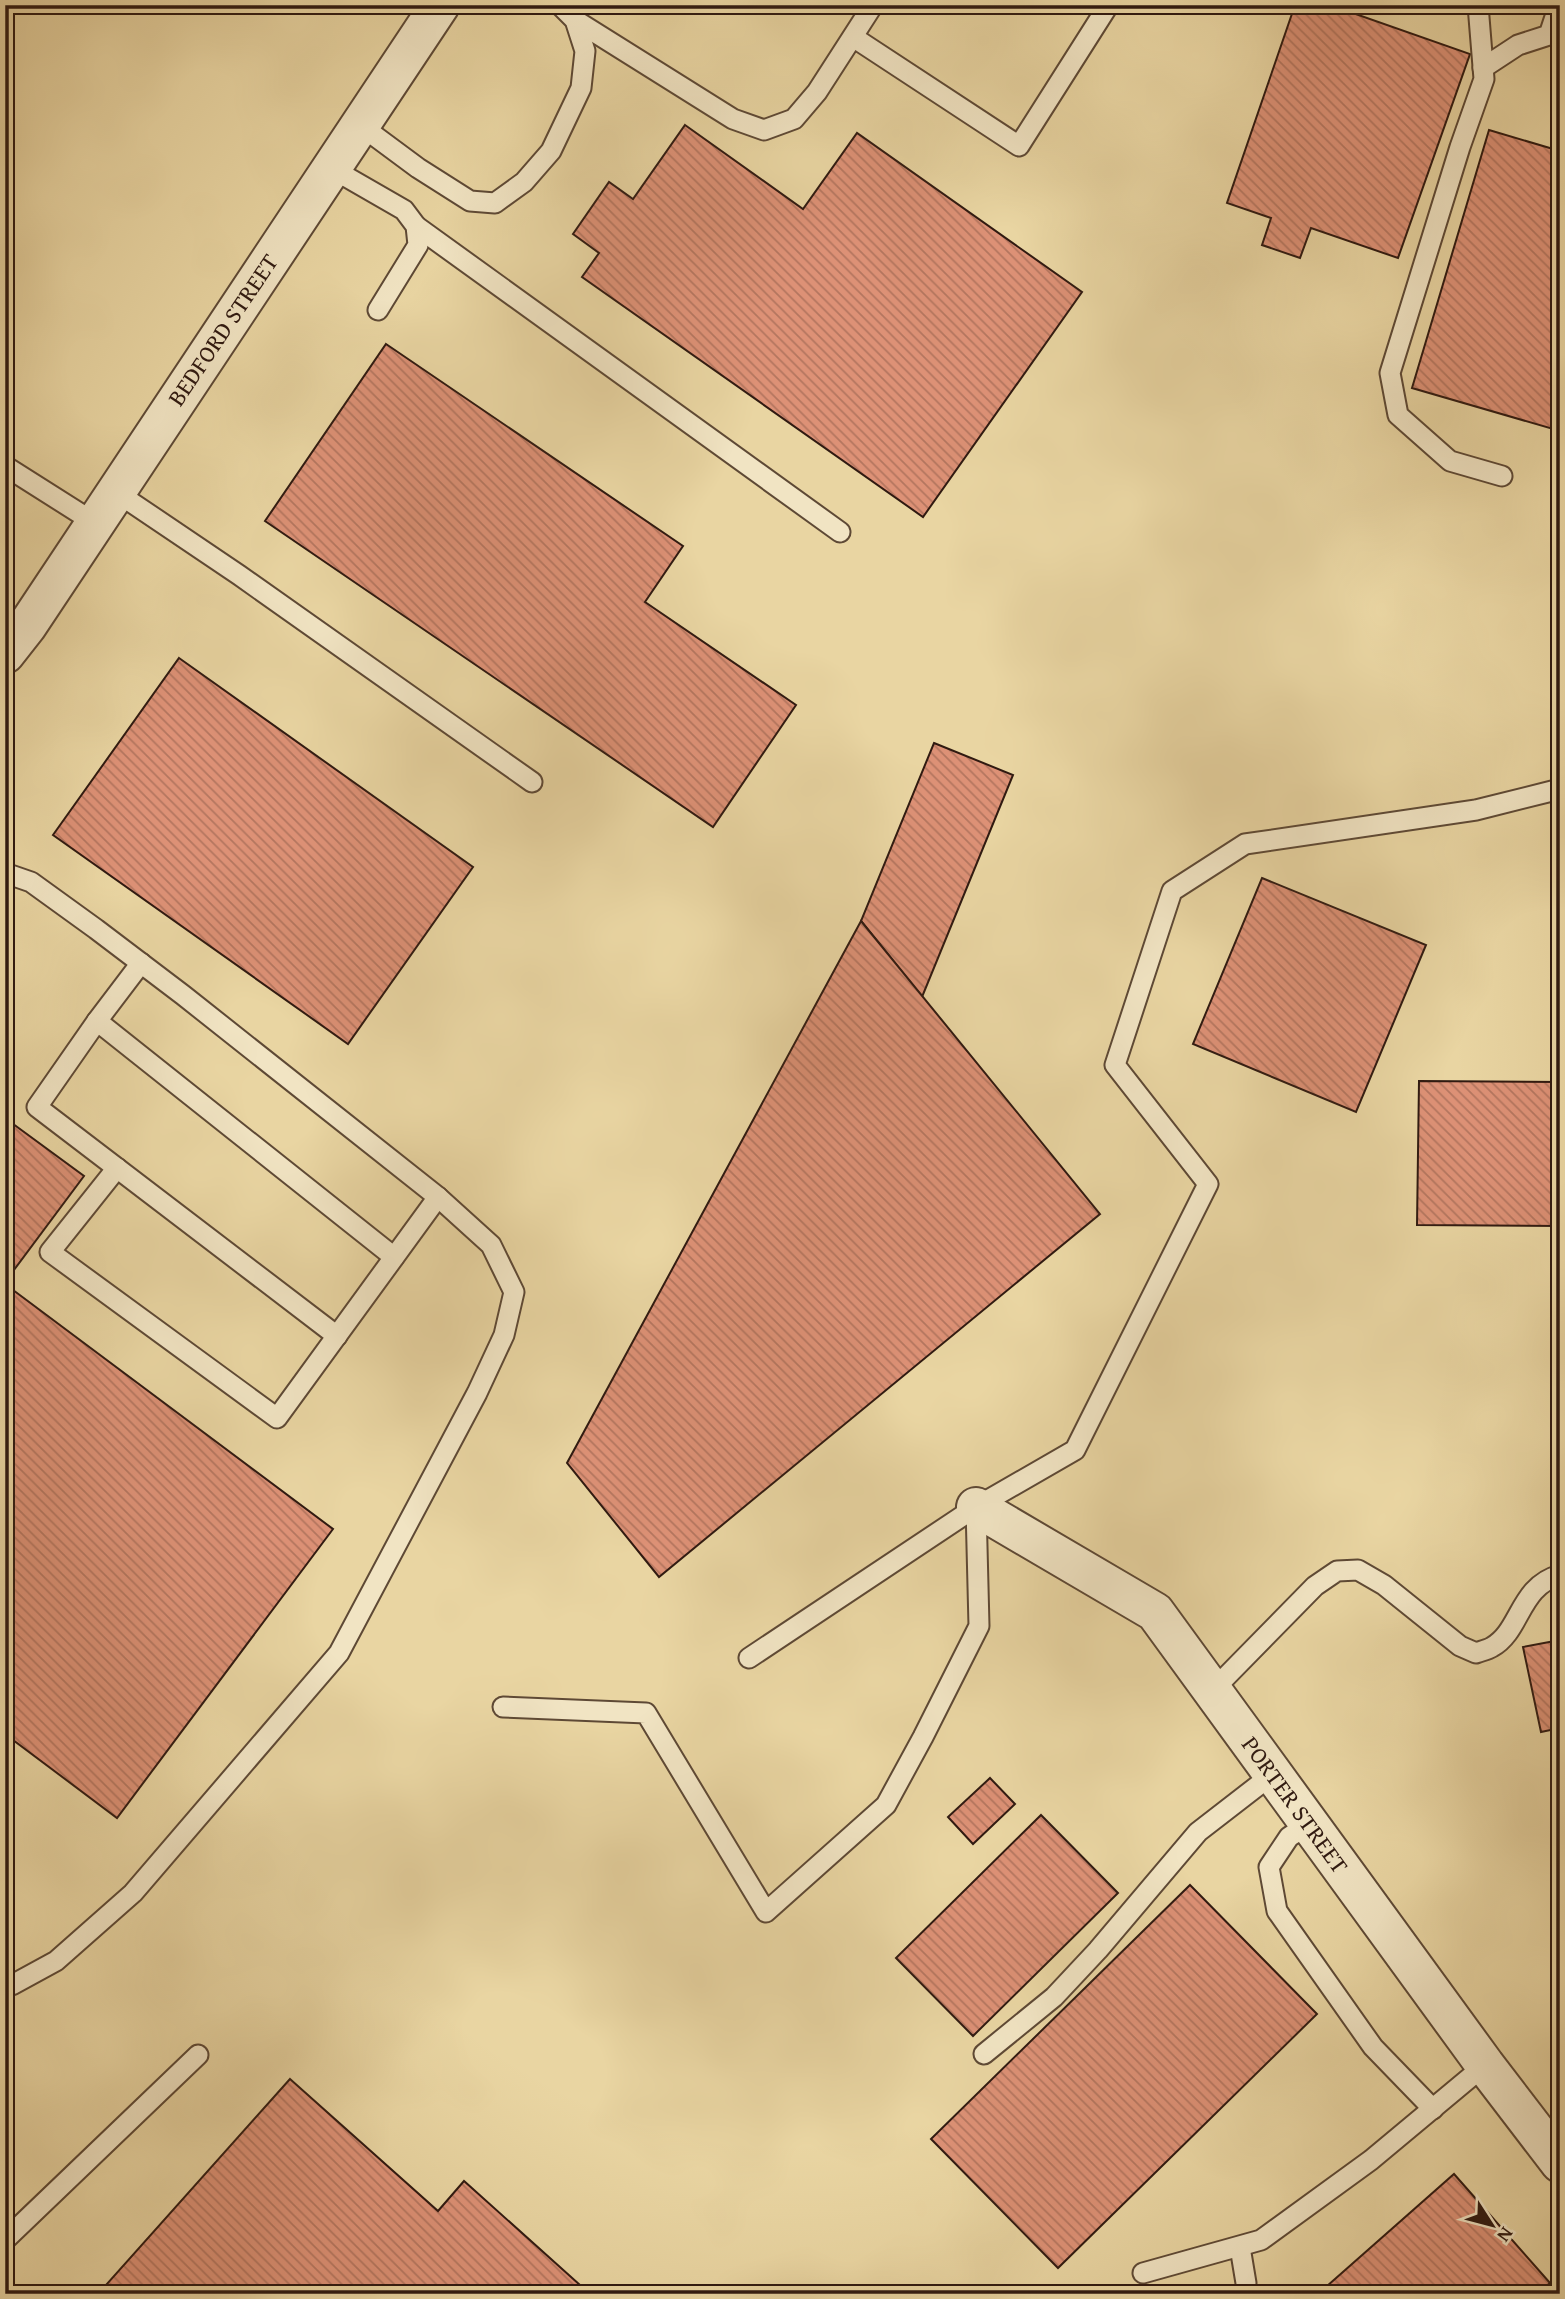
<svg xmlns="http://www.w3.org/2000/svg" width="1565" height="2299" font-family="'Gentium Book Plus',serif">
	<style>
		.building { fill: url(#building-back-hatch); stroke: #301a11; stroke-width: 2 }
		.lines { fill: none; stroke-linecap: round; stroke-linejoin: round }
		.service-casing { stroke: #5e4935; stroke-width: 23 }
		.minor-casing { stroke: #5e4935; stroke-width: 42 }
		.service { stroke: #f1e4c3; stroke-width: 19 }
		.minor { stroke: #f1e4c3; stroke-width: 38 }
		.labels { text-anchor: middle; stroke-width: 5; stroke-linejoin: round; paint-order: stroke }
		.street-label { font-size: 24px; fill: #301a11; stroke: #f1e4c3 }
	</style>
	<defs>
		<pattern id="building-back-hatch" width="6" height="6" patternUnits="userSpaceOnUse" patternTransform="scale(1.75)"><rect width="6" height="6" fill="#dd9176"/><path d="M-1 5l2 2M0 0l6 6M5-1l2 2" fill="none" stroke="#b4765f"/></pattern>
	</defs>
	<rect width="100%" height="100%" fill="#e9d5a2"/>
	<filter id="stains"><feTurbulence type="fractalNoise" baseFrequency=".00286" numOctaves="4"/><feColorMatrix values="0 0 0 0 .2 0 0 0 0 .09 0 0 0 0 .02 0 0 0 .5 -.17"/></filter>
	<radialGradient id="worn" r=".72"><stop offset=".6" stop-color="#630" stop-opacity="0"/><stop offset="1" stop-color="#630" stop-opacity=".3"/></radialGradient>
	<g class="building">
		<path d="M1295 5H1330L1470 54 1398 258 1311 228 1300 258 1262 245 1271 218 1227 203Z"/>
		<path d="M685 125 803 209 857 133 1082 292 923 517 582 277 599 253 573 234 609 182 633 199Z"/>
		<path d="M1489 130 1560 151V431L1412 388Z"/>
		<path d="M386 344 683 546 645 602 796 705 713 827 265 521Z"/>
		<path d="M179 658 473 867 348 1044 53 835Z"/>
		<path d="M934 743 1013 775 922 997 861 921Z"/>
		<path d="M1262 878 1426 945 1356 1112 1193 1044Z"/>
		<path d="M861 921 1100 1214 659 1577 567 1463Z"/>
		<path d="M1419 1081 1560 1082V1226L1417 1225Z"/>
		<path d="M5 1118 84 1176 5 1282Z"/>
		<path d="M5 1284 333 1529 117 1818 5 1734Z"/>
		<path d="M1560 1640V1728L1541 1732 1523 1647Z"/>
		<path d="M990 1778 1015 1804 973 1844 948 1817Z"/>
		<path d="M1041 1815 1118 1893 973 2036 896 1958Z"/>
		<path d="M1190 1885 1317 2014 1058 2268 931 2139Z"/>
		<path d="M290 2079 438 2211 464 2181 590 2294H98Z"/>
		<path d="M1454 2174 1550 2283 1538 2294H1318Z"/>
	</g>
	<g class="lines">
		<defs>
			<g id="service">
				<path d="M1478 5 1484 79 1460 147 1390 373 1398 415 1450 461 1502 476"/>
				<path d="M575 20 733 119 764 130 794 119 817 92 873 5"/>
				<path d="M853 37 1019 146 1106 9"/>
				<path d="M1483 68 1518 45 1549 35 1559 5"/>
				<path d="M360 125 418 168 470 201 495 203 524 182 551 151 581 88 585 51 575 20 560 5"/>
				<path d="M331 168 404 210 416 226 418 245 378 310"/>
				<path d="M416 226 840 532"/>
				<path d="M5 466 95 523"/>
				<path d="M116 492 239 575 532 782"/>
				<path d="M5 873 31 882 96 929 183 995 438 1197 491 1245 514 1292 504 1335 477 1393 339 1653 133 1893 56 1961 12 1985H5"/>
				<path d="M141 963 97 1021 394 1257"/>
				<path d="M97 1021 37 1107 337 1336"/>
				<path d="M117 1168 50 1252 277 1418 438 1197"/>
				<path d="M749 1658 976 1507 1075 1450 1208 1184 1115 1065 1172 891 1245 844 1476 810 1560 789"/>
				<path d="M1212 1691 1315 1586 1337 1571 1358 1570 1384 1585 1460 1646 1476 1653C1481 1651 1487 1650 1492 1647 1521 1631 1519 1586 1560 1575"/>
				<path d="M503 1707 646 1713 766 1912 886 1805 923 1737 979 1626 976 1507"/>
				<path d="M1309 1824 1289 1837 1269 1867 1277 1911 1373 2047 1433 2109"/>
				<path d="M984 2054 1054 1997 1098 1950 1198 1832 1273 1774"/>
				<path d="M5 2240 198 2055"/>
				<path d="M1240 2247 1246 2283 1245 2294"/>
				<path d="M1143 2273 1261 2240 1371 2160 1485 2065"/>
			</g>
			<g id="minor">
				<path d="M5 654 27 626 440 5"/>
				<path d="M976 1507 1155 1612 1485 2065 1560 2163"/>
			</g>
		</defs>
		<use href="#service" class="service-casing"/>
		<use href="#minor" class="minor-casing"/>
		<use href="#service" class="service"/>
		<use href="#minor" class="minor"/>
	</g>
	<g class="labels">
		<g class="street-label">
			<text transform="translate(223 330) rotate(-56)" y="8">BEDFORD STREET</text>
			<text transform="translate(1295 1805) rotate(54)" y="8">PORTER STREET</text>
		</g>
	</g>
	<rect width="1565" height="2299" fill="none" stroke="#e9d5a2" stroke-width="28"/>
	<rect x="7" y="7" width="1551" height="2285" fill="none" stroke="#301a11" stroke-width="3.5"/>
	<rect x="14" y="14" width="1537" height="2271" fill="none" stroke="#301a11" stroke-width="2"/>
	<g transform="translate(1492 2225) rotate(126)" stroke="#f1e4c3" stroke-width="5" paint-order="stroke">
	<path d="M0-5L12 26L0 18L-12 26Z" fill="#301a11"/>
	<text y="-10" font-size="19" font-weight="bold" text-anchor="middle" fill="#301a11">N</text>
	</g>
	<rect width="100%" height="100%" filter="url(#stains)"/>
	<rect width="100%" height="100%" fill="url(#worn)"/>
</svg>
